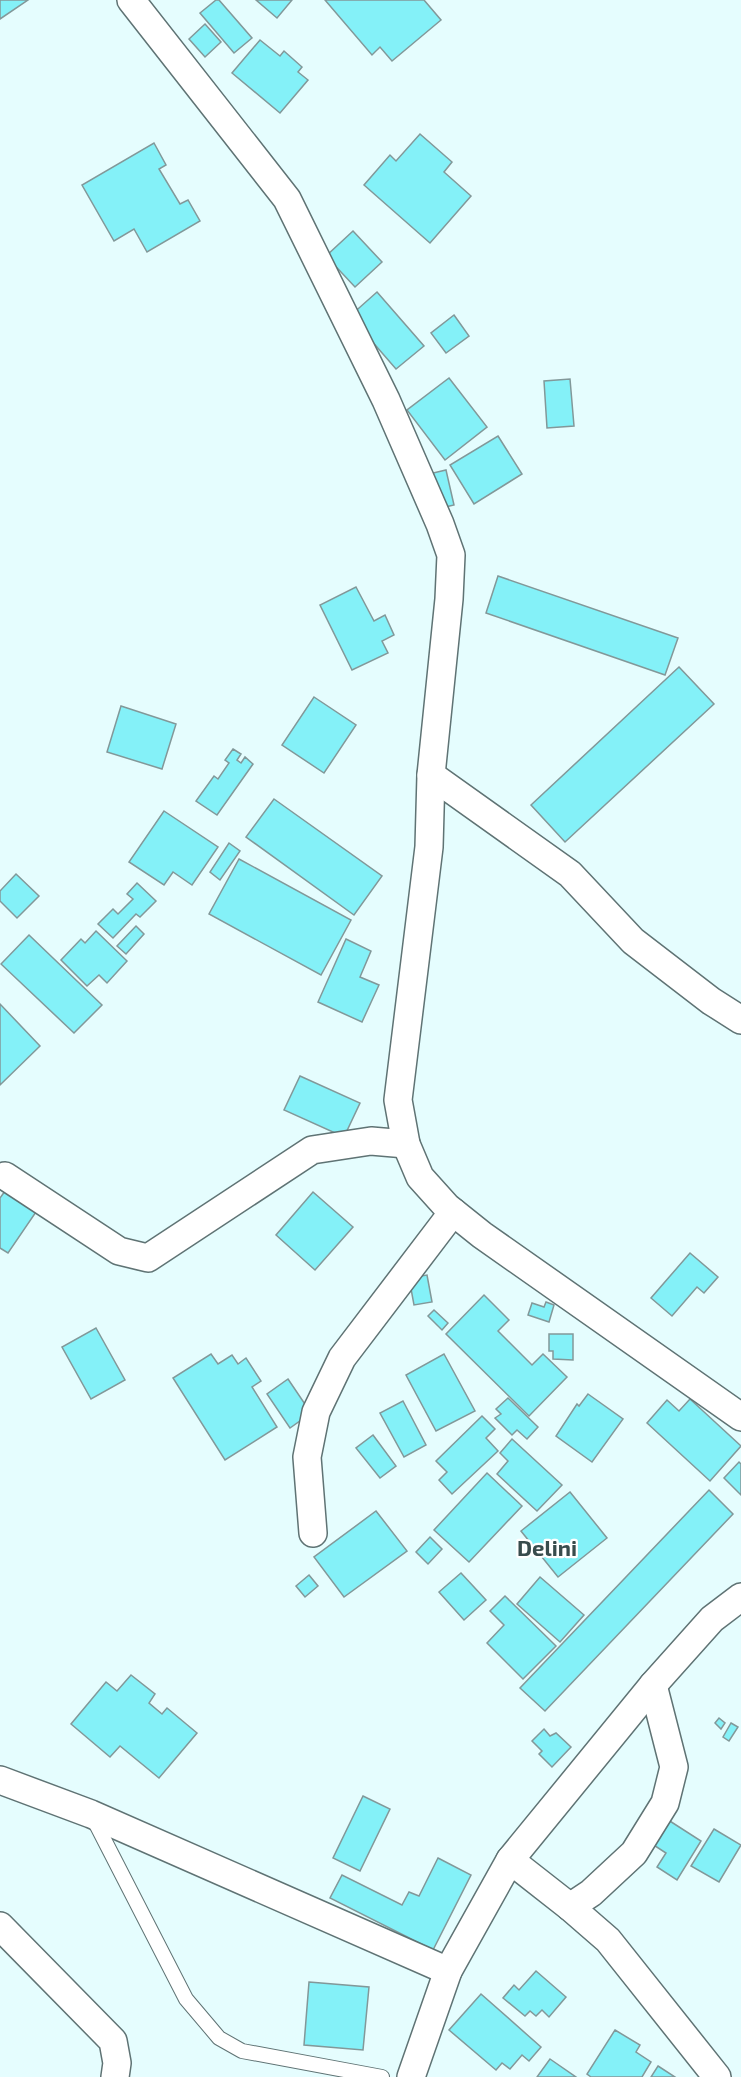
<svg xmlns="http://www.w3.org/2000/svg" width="741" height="2077" font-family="'Exo 2',sans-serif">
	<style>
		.building { fill: #84f1f8; stroke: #829899; stroke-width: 1.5 }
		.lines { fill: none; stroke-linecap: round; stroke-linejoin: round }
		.service-casing { stroke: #5f7374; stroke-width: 16 }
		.minor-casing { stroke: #5f7374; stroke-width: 30 }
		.service { stroke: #fff; stroke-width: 14 }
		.minor { stroke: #fff; stroke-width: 27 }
		.labels { text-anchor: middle; stroke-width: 4.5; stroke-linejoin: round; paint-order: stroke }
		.quarter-label { font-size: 22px; font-weight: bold; fill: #384c4d; stroke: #fff }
	</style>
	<rect width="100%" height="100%" fill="#e5fdfe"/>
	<g class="building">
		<path d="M0 0H28L0 19Z"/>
		<path d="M216 0H219L252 38 234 53 200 13Z"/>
		<path d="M256 0H292L277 18Z"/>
		<path d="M325 0H424L441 20 392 61 380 47 372 55Z"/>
		<path d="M205 24 221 42 205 57 189 39Z"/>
		<path d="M260 40 280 56 284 51 302 67 298 72 308 80 280 113 232 73Z"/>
		<path d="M420 134 452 162 444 172 471 196 430 243 364 185 390 155 396 161Z"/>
		<path d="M154 143 166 165 159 169 180 204 188 200 200 221 147 252 134 229 114 241 82 185Z"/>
		<path d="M353 231 382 262 355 287 326 256Z"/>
		<path d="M377 292 424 346 396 369 350 316Z"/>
		<path d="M454 315 469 336 446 353 431 333Z"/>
		<path d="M449 378 487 427 445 460 407 410Z"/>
		<path d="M570 379 574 426 547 428 544 381Z"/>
		<path d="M498 436 522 474 474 504 450 465Z"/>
		<path d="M446 470 454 505 441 508 433 473Z"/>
		<path d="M498 576 678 638 665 675 486 613Z"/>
		<path d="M356 587 374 621 385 615 394 635 382 641 388 653 352 670 320 605Z"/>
		<path d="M679 667 714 704 565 842 531 805Z"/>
		<path d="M314 697 356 725 324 773 282 745Z"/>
		<path d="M121 706 176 724 162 769 107 752Z"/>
		<path d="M233 749 241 754 237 760 241 763 245 757 253 764 217 815 196 801 214 776 218 779 229 763 225 760Z"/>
		<path d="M274 799 382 876 354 915 246 837Z"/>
		<path d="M164 811 218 847 192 885 173 872 164 885 129 862Z"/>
		<path d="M229 843 240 851 220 880 210 872Z"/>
		<path d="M239 859 351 920 321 975 209 914Z"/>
		<path d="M16 874 39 896 17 918 0 901V891Z"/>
		<path d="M137 883 156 901 140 917 136 914 113 938 98 924 113 909 118 914 133 899 127 894Z"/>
		<path d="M136 926 144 934 126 954 117 946Z"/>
		<path d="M96 931 127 961 107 983 99 975 87 986 61 960 81 939 85 943Z"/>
		<path d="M29 935 102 1005 74 1033 1 964Z"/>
		<path d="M346 939 371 951 360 977 379 985 362 1022 318 1002Z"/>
		<path d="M0 1004 40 1046 0 1085Z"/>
		<path d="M300 1076 360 1103 344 1137 284 1110Z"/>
		<path d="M5 1191 36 1212 8 1253 0 1248V1198Z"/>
		<path d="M313 1192 353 1227 315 1270 276 1235Z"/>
		<path d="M690 1253 718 1277 704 1293 697 1287 672 1316 651 1298Z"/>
		<path d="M427 1275 432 1302 414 1305 409 1278Z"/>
		<path d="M484 1295 509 1320 498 1331 532 1365 543 1354 567 1377 529 1416 446 1334Z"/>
		<path d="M546 1302 554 1305 549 1322 528 1315 532 1303 544 1307Z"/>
		<path d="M434 1310 448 1323 442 1330 428 1316Z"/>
		<path d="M96 1328 125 1380 91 1399 62 1347Z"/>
		<path d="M549 1334H573V1360L553 1359V1351H549Z"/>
		<path d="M211 1354 218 1364 232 1355 238 1364 246 1358 261 1381 252 1387 277 1427 225 1460 173 1378Z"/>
		<path d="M444 1354 475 1411 436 1431 406 1375Z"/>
		<path d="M288 1379 311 1413 290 1428 267 1394Z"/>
		<path d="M588 1394 623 1419 592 1462 556 1436 577 1404 579 1406Z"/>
		<path d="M508 1398 538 1427 527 1439 517 1430 512 1435 495 1418 501 1414 496 1409Z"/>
		<path d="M690 1399 741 1446 710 1481 647 1423 667 1400 679 1411Z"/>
		<path d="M403 1401 426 1445 404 1457 380 1413Z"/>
		<path d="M482 1416 495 1429 486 1438 498 1451 452 1494 439 1480 447 1472 436 1461Z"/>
		<path d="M373 1435 396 1466 380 1478 356 1448Z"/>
		<path d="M512 1439 562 1485 537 1511 497 1474 508 1461 500 1453Z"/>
		<path d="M739 1462 741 1464V1495L724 1478Z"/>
		<path d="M487 1473 522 1506 469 1562 434 1530Z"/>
		<path d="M709 1490 733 1514 545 1711 520 1688Z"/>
		<path d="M570 1492 607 1538 558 1577 521 1531Z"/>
		<path d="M376 1511 407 1551 344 1597 314 1557Z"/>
		<path d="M430 1537 442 1549 428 1564 416 1552Z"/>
		<path d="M461 1573 486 1600 464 1620 439 1592Z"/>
		<path d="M309 1575 318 1586 305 1597 296 1586Z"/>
		<path d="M540 1577 584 1615 560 1642 517 1604Z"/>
		<path d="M505 1596 556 1646 523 1679 487 1643 504 1625 490 1611Z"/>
		<path d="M131 1675 155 1694 149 1703 162 1714 167 1708 197 1733 159 1778 120 1746 110 1757 71 1724 106 1682 117 1691Z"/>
		<path d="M719 1718 725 1723 721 1729 715 1723Z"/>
		<path d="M731 1723 738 1727 729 1741 723 1737Z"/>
		<path d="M544 1729 550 1736 556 1733 571 1747 552 1767 539 1754 542 1751 532 1741Z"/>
		<path d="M363 1796 390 1809 360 1871 333 1858Z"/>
		<path d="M662 1816 701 1841 677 1880 657 1867 666 1853 646 1840Z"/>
		<path d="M714 1829 741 1845 719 1882 691 1866Z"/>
		<path d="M438 1858 471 1875 433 1950 330 1898 342 1875 402 1905 409 1892 419 1896Z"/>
		<path d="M536 1971 566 1997 549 2017 542 2010 536 2016 530 2011 525 2016 503 1998 514 1985 519 1990Z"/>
		<path d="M309 1982 369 1987 363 2050 304 2045Z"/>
		<path d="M481 1994 541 2047 529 2061 522 2055 510 2069 502 2063 496 2070 449 2030Z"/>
		<path d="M615 2030 640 2045 636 2052 651 2062 642 2077H591L587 2074Z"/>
		<path d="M550 2059 576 2077H537Z"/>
		<path d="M658 2066 675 2077H651Z"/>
	</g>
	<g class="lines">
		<defs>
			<path id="service" d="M93 1818 186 1999 219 2038 242 2051 382 2077"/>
			<g id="minor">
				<path d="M131 0 287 199 386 400 440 524 451 555 449 599 431 775 429 847 398 1100 406 1144 420 1177 447 1207 482 1235 741 1417"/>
				<path d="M431 775 570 874 633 941 711 1001 741 1020"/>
				<path d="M5 1176 119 1251 148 1258 312 1150 371 1141 406 1144"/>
				<path d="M313 1533 307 1457 316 1412 342 1358 453 1212"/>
				<path d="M0 1780 91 1814 448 1971"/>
				<path d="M510 1860 570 1907 608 1940 717 2077"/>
				<path d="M570 1907 591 1893 634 1853 665 1803 674 1767 653 1685"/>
				<path d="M0 1926 113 2041 117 2063 115 2077"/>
				<path d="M411 2077 448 1971 510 1860 653 1685 712 1619 741 1597"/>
			</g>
		</defs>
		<use href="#service" class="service-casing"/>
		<use href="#minor" class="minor-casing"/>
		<use href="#service" class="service"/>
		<use href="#minor" class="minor"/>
	</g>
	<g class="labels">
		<g class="quarter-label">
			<text x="547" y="1556">Delini</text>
		</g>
	</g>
</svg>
